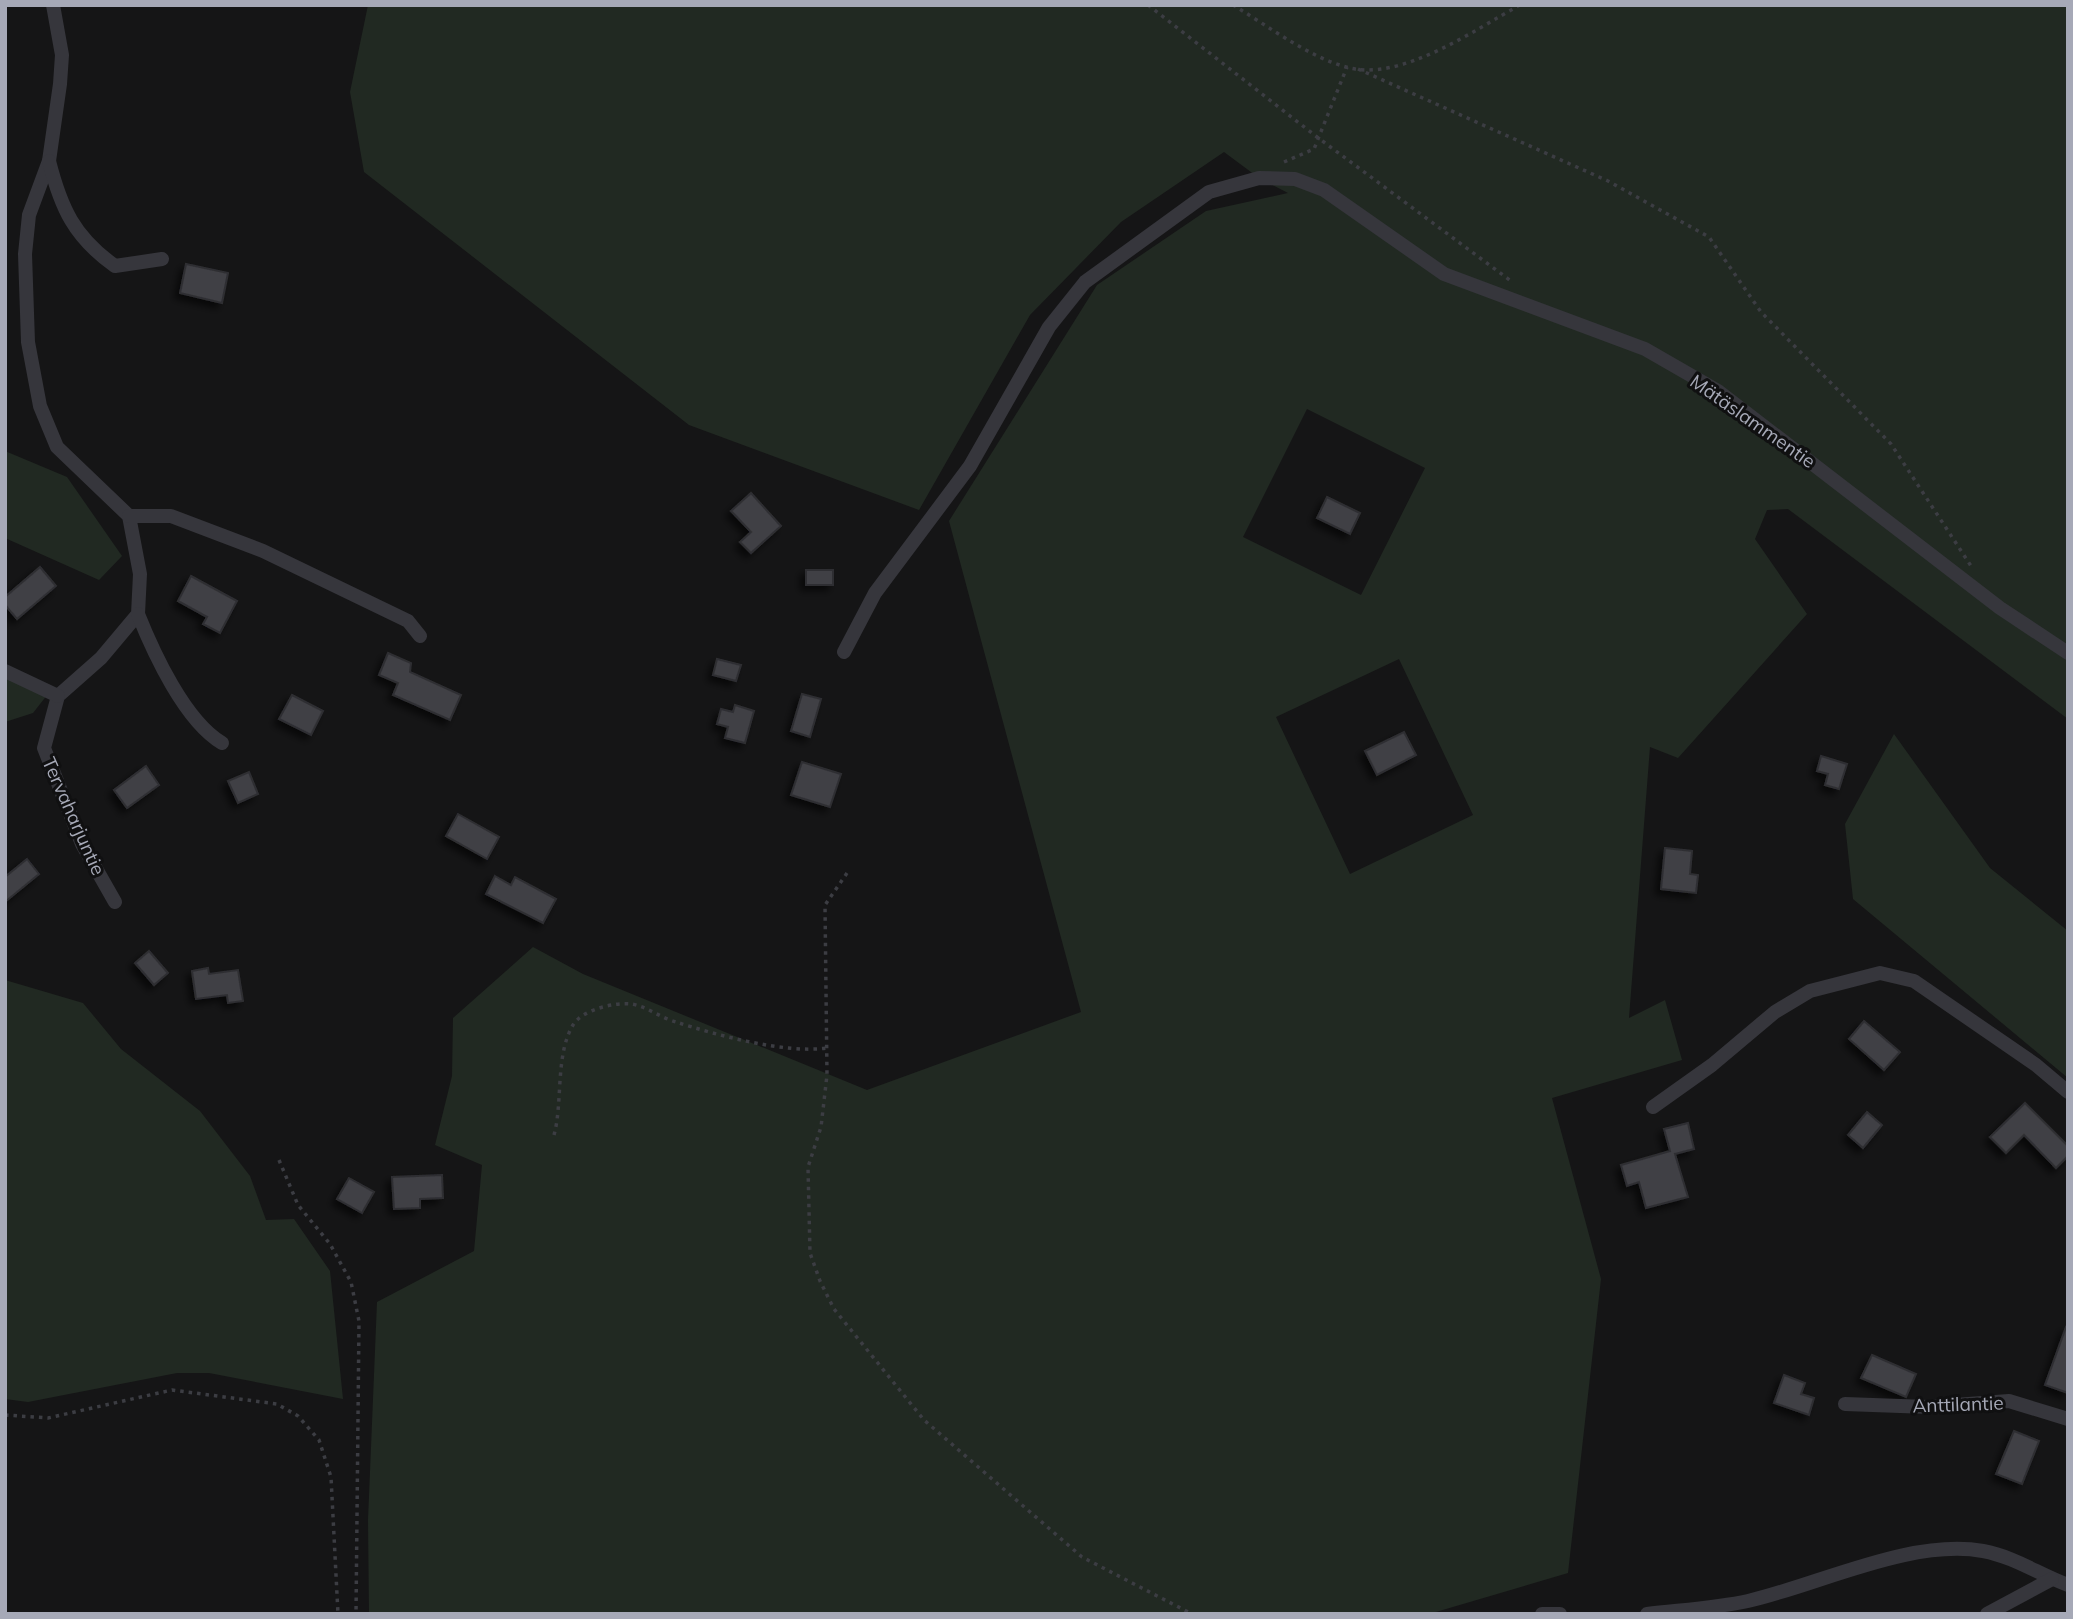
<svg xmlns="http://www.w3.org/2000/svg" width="2073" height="1619" font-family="Mulish,sans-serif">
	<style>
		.green { fill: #212922; fill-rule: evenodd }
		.building { fill: #3f3f44; stroke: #2f2f33; stroke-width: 2; filter: url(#shadow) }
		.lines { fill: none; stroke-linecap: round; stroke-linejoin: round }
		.path { stroke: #3c3d43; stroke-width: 3.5; stroke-dasharray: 3.5 5; stroke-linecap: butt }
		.minor { stroke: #36363c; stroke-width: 14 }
		.labels { text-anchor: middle; stroke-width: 6; stroke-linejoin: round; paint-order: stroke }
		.street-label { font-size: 19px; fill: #a6a9b7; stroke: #101011 }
	</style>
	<defs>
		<filter id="shadow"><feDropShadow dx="-5" dy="5" stdDeviation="3.5" flood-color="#0009"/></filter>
	</defs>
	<rect width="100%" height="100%" fill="#151516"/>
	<g class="green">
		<path d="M368 5H2068V719L1788 509 1767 510 1755 539 1807 614 1678 758 1650 747 1629 1018 1665 1000 1682 1060 1552 1098 1601 1279 1568 1573 1429 1614H369L368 1520 377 1302 474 1251 482 1165 435 1145 452 1076 453 1018 533 947 583 974 867 1090 1081 1012 949 521 1097 285 1206 211 1288 193 1259 178 1224 152 1121 222 1030 315 919 510 689 425 364 172 350 92ZM1307 409 1425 468 1361 595 1243 537ZM1399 659 1473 815 1350 874 1276 717Z"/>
		<path d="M5 451 67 477 122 556 99 580 5 538Z"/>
		<path d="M5 668 51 690 33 713 5 722Z"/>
		<path d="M1894 734 1990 868 2068 931V1078L1853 899 1845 824Z"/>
		<path d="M5 980 83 1003 121 1049 200 1111 250 1176 266 1220 294 1219 330 1271 343 1399 209 1373H177L28 1402 5 1399Z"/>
	</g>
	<g class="building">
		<path d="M186 264 228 273 222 303 180 293Z"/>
		<path d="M751 493 781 526 751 553 740 542 751 532 731 511Z"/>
		<path d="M1327 497 1360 513 1350 534 1317 518Z"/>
		<path d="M40 567 56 586 17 619 5 605V597Z"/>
		<rect x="806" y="570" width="27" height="15"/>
		<path d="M191 576 237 601 220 633 203 624 207 617 178 601Z"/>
		<path d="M388 653 411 663 410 672 461 695 450 720 393 695 398 683 379 675Z"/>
		<path d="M717 659 741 665 736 681 713 675Z"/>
		<path d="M802 694 821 699 810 737 791 731Z"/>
		<path d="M292 695 323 711 311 735 279 719Z"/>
		<path d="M735 705 754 711 745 743 725 738 728 727 717 724 721 709 733 712Z"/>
		<path d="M1404 732 1416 755 1377 775 1365 751Z"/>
		<path d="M1821 756 1847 764 1839 789 1825 785 1828 774 1817 771Z"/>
		<path d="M802 762 841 774 830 807 791 795Z"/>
		<path d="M146 766 159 785 127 808 114 790Z"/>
		<path d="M249 772 258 794 238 803 228 781Z"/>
		<path d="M458 814 499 837 487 859 446 836Z"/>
		<path d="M1665 848 1692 851 1690 874 1698 875 1696 893 1661 889Z"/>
		<path d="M27 859 39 874 5 902V877Z"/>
		<path d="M495 876 511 885 515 877 556 899 543 923 486 894Z"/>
		<path d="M149 951 168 973 154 985 135 963Z"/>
		<path d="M208 968 209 974 238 970 243 1001 228 1003 227 995 196 999 192 971Z"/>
		<path d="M1864 1021 1900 1052 1884 1070 1849 1039Z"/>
		<path d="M2025 1103 2068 1146V1156L2056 1168 2024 1135 2006 1153 1990 1137Z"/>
		<path d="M1867 1112 1882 1125 1863 1148 1848 1135Z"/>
		<path d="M1688 1123 1694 1149 1675 1154 1688 1197 1646 1208 1639 1182 1627 1186 1621 1165 1670 1151 1664 1129Z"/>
		<path d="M442 1175 443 1198 420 1199V1208L394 1209 392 1177Z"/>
		<path d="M349 1178 374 1192 362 1213 337 1199Z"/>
		<path d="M2066 1327 2068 1328V1393L2045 1385Z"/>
		<path d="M1872 1355 1916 1374 1906 1397 1861 1378Z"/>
		<path d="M1784 1375 1805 1383 1801 1394 1814 1398 1809 1415 1774 1403Z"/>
		<path d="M2014 1431 2039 1441 2022 1484 1996 1474Z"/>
	</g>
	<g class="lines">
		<g class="path">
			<path d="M1148 5 1317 137 1511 281"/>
			<path d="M1233 5C1268 26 1307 56 1346 67 1400 83 1474 30 1520 5"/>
			<path d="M1358 69 1608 181 1709 237 1761 312 1891 444 1971 566"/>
			<path d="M1284 162 1314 149 1347 67"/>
			<path d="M847 873 825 905 827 1075 821 1127 808 1167 810 1253 820 1281 834 1309 924 1420 1082 1557 1192 1614"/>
			<path d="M554 1135C563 1103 555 1055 573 1025 582 1010 614 1002 631 1004 646 1006 661 1018 676 1022 716 1035 786 1054 827 1048"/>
			<path d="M279 1160 298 1205 330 1244 351 1282 359 1321 356 1614"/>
			<path d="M5 1415 48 1418 172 1390 277 1404 298 1416 319 1440 331 1477 338 1614"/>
		</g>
		<g class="minor">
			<path d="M53 5 62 55 60 84 49 161 29 215 25 254 28 342 40 406 57 447 129 516 140 574 138 614 101 658 58 696 44 748 82 844 115 902"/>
			<path d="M49 161C61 208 74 237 115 266L162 259"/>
			<path d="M129 516H171L263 551 408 621 420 636"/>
			<path d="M138 614C154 654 185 721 222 743"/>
			<path d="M844 652 875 593 970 466 1049 327 1085 282 1209 192 1259 178 1295 179 1324 190 1444 274 1645 349 1718 391 2000 608 2068 653"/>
			<path d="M5 671 58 696"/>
			<path d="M1653 1107 1712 1065 1775 1012 1810 991 1880 973 1914 981 2036 1065 2068 1092"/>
			<path d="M1845 1404 1928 1407 2009 1401 2068 1419"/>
			<path d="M1542 1614H1560"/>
			<path d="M1647 1614C1680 1610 1716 1608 1748 1601 1818 1585 1912 1538 1983 1551 2015 1557 2038 1574 2068 1585"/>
			<path d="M1987 1614 2052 1579"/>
		</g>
	</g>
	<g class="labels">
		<g class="street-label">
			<text transform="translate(1753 421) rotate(35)" y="7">Mätäslammentie</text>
			<text transform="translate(74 816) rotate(66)" y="7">Tervaharjuntie</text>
			<text transform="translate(1958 1404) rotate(-2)" y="7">Anttilantie</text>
		</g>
	</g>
	<rect width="2073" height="1619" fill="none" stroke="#a6a9b7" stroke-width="14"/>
</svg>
